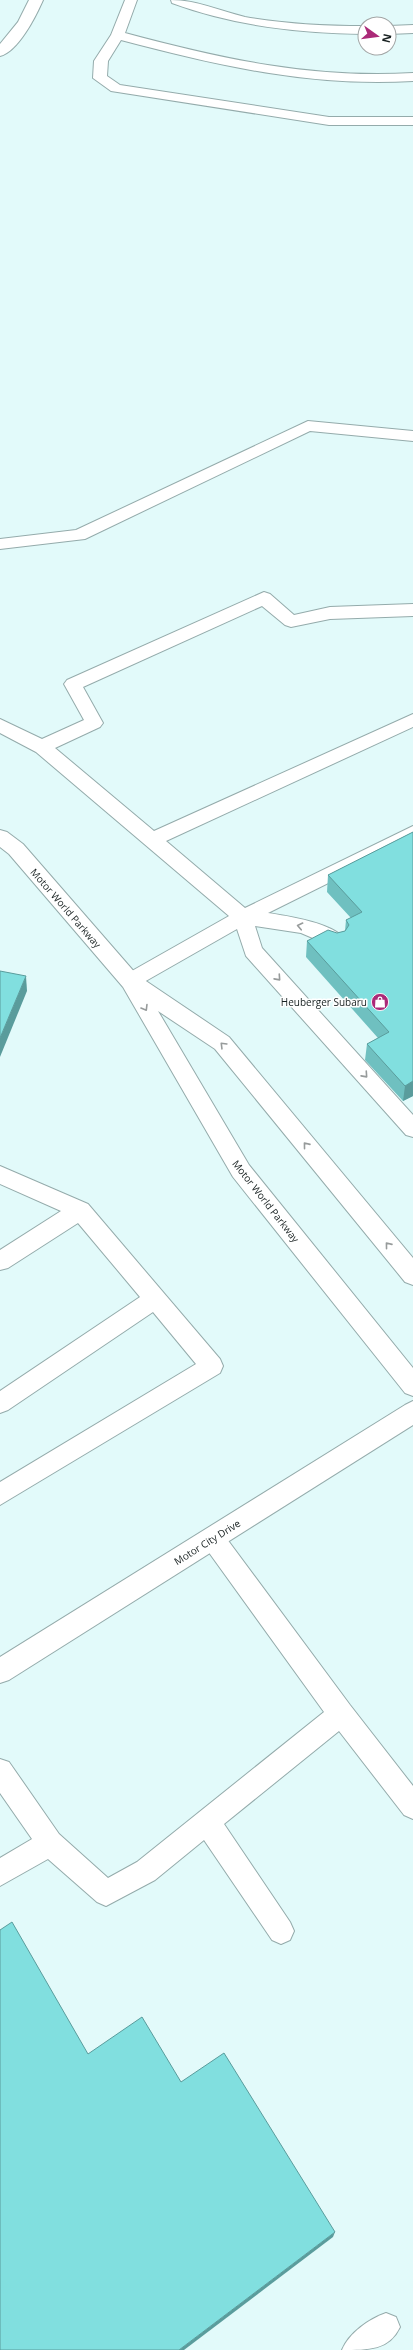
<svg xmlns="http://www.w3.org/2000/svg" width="413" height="2350" font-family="'Open Sans',sans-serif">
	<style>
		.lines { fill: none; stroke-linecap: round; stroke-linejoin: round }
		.lane-casing { stroke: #94abab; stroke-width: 2 }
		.street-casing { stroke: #94abab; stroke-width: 2 }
		.secondary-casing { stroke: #94abab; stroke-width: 2 }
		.lane { fill: #fff; fill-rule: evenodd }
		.street { fill: #fff; fill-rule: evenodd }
		.secondary { fill: #fff; fill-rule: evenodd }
		.wall { fill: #6fc0c0 }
		.shaded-wall { fill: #5a9c9c }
		.building { fill: #81dfdf; stroke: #5a9c9c }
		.oneway { stroke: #979b9b }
		.labels { text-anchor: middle; stroke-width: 3; stroke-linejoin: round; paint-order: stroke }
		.street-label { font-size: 10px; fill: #182121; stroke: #fff }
		.poi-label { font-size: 10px; fill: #182121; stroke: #fff; text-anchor: end }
	</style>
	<rect width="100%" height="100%" fill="#e2fafa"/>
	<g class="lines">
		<defs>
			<g id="lane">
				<path d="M125 0H137L125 33C222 59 312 79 413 73V81C311 87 219 66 121 40L108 61 107 76 120 85 329 117H413V125H329L111 91 93 78 94 61 111 35Z"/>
				<path d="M171 0C197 0 220 11 245 17 285 24 325 26 365 26V34C298 33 235 26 172 3Z"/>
				<path d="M413 25V33L389 34V26Z"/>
				<path d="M308 421 413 431V441L310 431 85 539 0 549V539L76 530Z"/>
				<path d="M264 592 270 594 294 615 330 607 413 604V616L330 619 291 627 285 625 262 606 83 687 103 723 100 727 55 748 154 831 413 714V727L166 841 245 908 413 826V841L268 913C287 916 336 923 346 941L343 946 336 948 301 933 255 926 262 948 413 1115V1137L406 1135 246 956 237 929 137 986 130 989 123 986 120 981 123 976 229 916 36 752 0 733V719L42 739 84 720 64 684 67 680Z"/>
				<path d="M0 1166 88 1204 220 1359 223 1366 220 1373 0 1505V1482L196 1364 153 1312 8 1410 0 1413V1391L140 1297 78 1223 8 1268 0 1270V1250L61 1211 0 1184Z"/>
				<path d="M213 1528 221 1531 350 1705 413 1786V1819L404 1815 339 1731 224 1824 290 1922 294 1931 290 1940 281 1944 272 1940 204 1840 155 1880 106 1906 97 1902 48 1859 0 1886V1858L32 1839 0 1793V1759L9 1762 59 1834 108 1878 137 1862 324 1712 205 1547 201 1539 205 1531Z"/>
				<path d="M386 2313 396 2317 400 2327C389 2350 369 2350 342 2350 349 2333 369 2319 386 2313Z"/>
			</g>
			<g id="street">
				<path d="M29 0H43C36 16 18 52 0 56V44L18 22Z"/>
				<path d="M0 830 7 832 23 844 137 975 229 1037 413 1258V1285L405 1282 215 1049 158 1011 249 1165 413 1368V1396L405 1393 233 1177 123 987 9 854 0 847Z"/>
			</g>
			<path id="secondary" d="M413 1401V1425L9 1680 0 1683V1657L405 1405Z"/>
		</defs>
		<use href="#lane" class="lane-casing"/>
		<use href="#street" class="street-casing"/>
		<use href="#secondary" class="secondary-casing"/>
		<use href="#lane" class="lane"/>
		<use href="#street" class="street"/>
		<use href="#secondary" class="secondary"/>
	</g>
	<path class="wall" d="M413 832V1096L403 1101 365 1060 367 1044 378 1038 306 957 307 941 345 931 346 920 351 918 327 892 328 875Z"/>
	<g class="shaded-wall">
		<path d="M26 976 27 991 0 1057V1038Z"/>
		<path d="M413 1081V1096L403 1101 405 1086Z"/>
		<path d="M335 2232 333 2237 184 2350H179Z"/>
	</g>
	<g class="building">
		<path d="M413 832V1081L405 1086 367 1044 389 1032 307 941 328 930 337 933 345 931 349 925 346 920 362 912 328 875Z"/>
		<path d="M0 971 26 976 0 1038Z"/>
		<path d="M12 1922 88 2054 142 2017 181 2082 224 2053 335 2232 179 2350H0V1930Z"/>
	</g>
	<defs><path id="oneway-chevron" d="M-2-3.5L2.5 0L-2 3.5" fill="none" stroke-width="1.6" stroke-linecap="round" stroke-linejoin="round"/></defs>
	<g class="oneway">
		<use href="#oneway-chevron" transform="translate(300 926) rotate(-168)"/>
		<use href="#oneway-chevron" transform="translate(278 978) rotate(48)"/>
		<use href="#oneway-chevron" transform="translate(145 1008) rotate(59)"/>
		<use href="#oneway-chevron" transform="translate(223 1045) rotate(-135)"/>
		<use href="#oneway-chevron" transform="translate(365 1075) rotate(48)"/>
		<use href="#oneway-chevron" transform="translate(306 1145) rotate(-129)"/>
		<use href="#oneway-chevron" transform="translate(388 1245) rotate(-129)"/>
	</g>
	<defs>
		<symbol id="shop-disc" viewBox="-11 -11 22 22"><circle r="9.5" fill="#ab2a78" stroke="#fff"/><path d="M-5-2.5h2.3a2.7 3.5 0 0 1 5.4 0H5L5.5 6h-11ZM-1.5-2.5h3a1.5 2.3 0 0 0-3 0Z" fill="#fff"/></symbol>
	</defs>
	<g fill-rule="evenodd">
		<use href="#shop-disc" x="370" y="992" width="20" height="20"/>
	</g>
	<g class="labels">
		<g class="street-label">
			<text transform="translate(66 908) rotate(49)" y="4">Motor World Parkway</text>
			<text transform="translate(266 1201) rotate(52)" y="4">Motor World Parkway</text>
			<text transform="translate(207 1542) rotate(-32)" y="4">Motor City Drive</text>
		</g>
		<g class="poi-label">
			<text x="367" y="1006">Heuberger Subaru</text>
		</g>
	</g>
	<g transform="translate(377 36) rotate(104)"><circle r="19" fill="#ffffff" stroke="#a3a6a6"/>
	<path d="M0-3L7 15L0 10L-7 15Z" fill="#ab2a78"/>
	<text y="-6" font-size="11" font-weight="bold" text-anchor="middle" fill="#182121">N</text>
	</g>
</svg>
